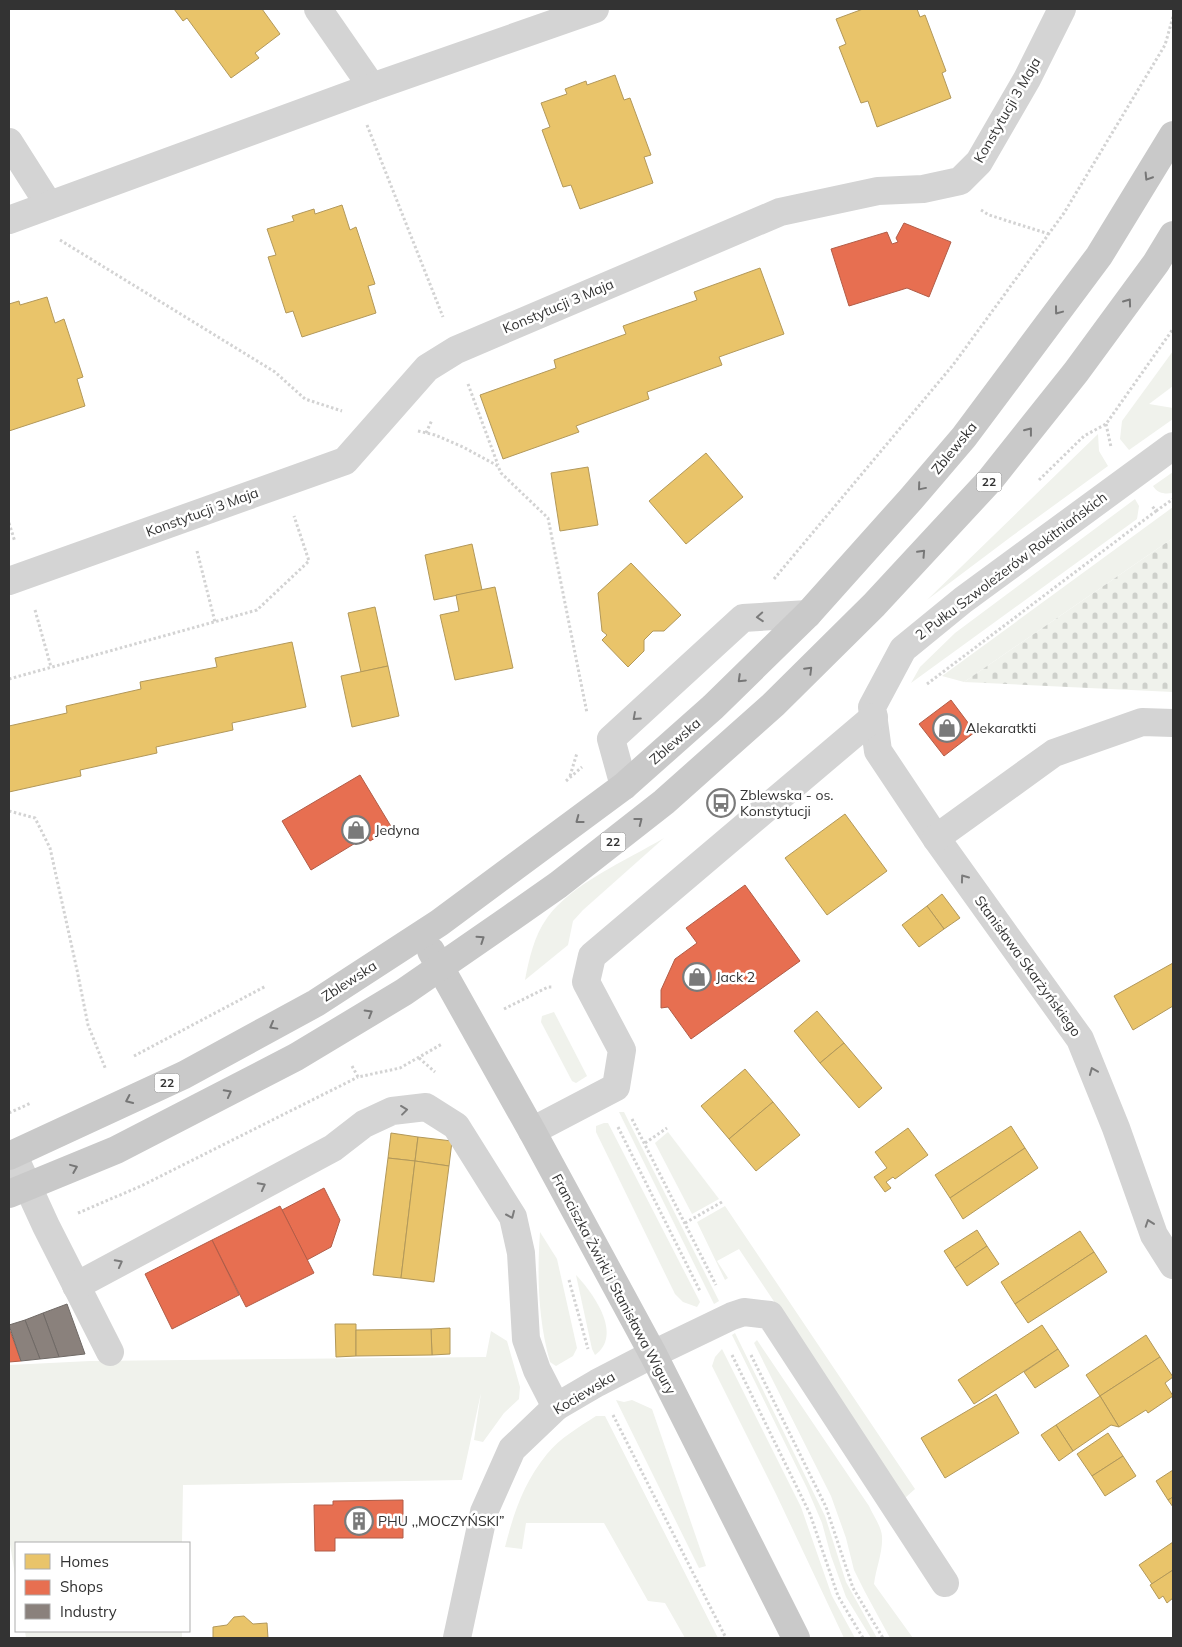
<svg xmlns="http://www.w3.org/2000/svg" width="1182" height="1647" font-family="Mulish,sans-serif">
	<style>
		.grass { fill: #f0f2ec }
		.cemetery { fill: url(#cemetery-stones) }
		.homes { fill: #e9c46a; stroke: #b2985a }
		.shops { fill: #e76f51; stroke: #b15d48 }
		.industry { fill: #8a817c; stroke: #706a66 }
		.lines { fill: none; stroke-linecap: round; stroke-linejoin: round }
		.path { stroke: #d3d3d3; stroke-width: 3; stroke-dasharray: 2.5 2.5; stroke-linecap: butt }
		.minor { stroke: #d4d4d4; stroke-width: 28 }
		.major { stroke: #c9c9c9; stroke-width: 28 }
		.oneway { stroke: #767676 }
		.oneway2 { stroke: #7b7b7b }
		.labels { text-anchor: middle; stroke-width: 5; stroke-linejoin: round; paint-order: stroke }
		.shield { fill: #fff; stroke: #707070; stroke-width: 1 }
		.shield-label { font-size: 12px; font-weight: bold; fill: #333 }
		.street-label { font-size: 14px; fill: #333; stroke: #fff }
		.poi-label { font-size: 14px; fill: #333; stroke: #fff; text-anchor: start }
	</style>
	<defs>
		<pattern id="cemetery-stones" width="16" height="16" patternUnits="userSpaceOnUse" patternTransform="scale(1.25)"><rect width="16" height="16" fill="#f0f2ec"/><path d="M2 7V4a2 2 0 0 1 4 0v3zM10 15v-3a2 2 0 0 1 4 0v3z" fill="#ced0cb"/></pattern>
	</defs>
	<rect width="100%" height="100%" fill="#fff"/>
	<g class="grass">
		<path d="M1173 351V386L1149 404 1173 408V419L1129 450 1120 439 1122 421Z"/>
		<path d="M1098 434 1099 451 1108 466 1012 536 927 600Z"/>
		<path d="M1173 472V493C1165 494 1158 494 1153 486Z"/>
		<path d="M1135 499 1139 506 1137 519 911 683 920 667 955 633Z"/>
		<path d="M1173 507V538L964 682 942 676Z"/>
		<path d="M664 838 583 910 573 921 568 945 525 980C529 959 534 936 547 918 571 884 627 860 664 838Z"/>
		<path d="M554 1012 587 1076 576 1083 572 1081 541 1022 542 1016Z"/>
		<path d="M619 1112H624L719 1301 714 1304Z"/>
		<path d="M604 1123H608L700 1302 697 1307 683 1302 675 1294 596 1132V1126Z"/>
		<path d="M668 1132 719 1199 692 1214 655 1143Z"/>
		<path d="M725 1206 915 1489 905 1498 739 1249 717 1261 728 1278 725 1280 697 1222Z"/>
		<path d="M540 1232 557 1259 577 1348 573 1356 556 1366 550 1362C538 1320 537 1275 540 1232Z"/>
		<path d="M576 1275C594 1294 623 1335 595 1355L592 1349Z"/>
		<path d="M491 1331 507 1341 520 1387 519 1399 504 1413 483 1442 474 1440 481 1393 462 1480 183 1485 182 1543H16V1581L9 1538V1365L90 1361 486 1357Z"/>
		<path d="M735 1333 825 1516 846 1582 877 1638H871L846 1597 831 1556 822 1523 807 1488 732 1335Z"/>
		<path d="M757 1340 869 1506C873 1515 881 1526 882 1536 883 1552 876 1568 874 1584L913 1638H890L865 1592 854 1570 846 1538 831 1496 754 1343Z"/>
		<path d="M722 1349 801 1507 832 1596 855 1638H844L776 1494 712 1366 715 1357Z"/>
		<path d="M616 1400 624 1402 632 1400 652 1409 706 1566 699 1568Z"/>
		<path d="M596 1416H605L718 1638H685L665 1603 648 1601 604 1523H526L522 1549 505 1547C514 1512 524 1482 547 1454 560 1438 579 1427 596 1416Z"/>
		<path d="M25 1631H182V1638H26Z"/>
	</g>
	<path class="cemetery" d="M1173 538V692L964 682Z"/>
	<g class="homes">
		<path d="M174 9H262L280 34 255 53 259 58 231 78 187 18 183 21Z"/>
		<path d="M863 9H917L920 17 925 15 946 71 942 73 951 98 877 127 868 101 861 103 839 47 846 44 836 19Z"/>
		<path d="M615 75 624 100 630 98 651 155 644 157 653 183 580 209 571 185 563 187 542 130 550 127 541 103 567 94 565 89 586 81 587 85Z"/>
		<path d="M342 205 350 230 356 227 375 284 368 286 376 313 302 337 293 311 286 313 268 257 276 255 267 229 294 221 292 216 314 209 315 214Z"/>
		<path d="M760 268 784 334 719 357 722 365 647 392 649 399 576 426 579 432 503 459 480 395 556 368 554 360 626 334 623 326 697 300 694 292Z"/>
		<path d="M47 297 55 323 64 319 83 377 77 379 85 406 9 431V304L19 301 20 305Z"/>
		<path d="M706 453 743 497 686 544 649 501Z"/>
		<path d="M588 467 598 525 560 531 551 473Z"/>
		<path d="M472 544 482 590 434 600 425 555Z"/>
		<path d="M631 563 681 615 664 631H653L644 640V651L628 667 602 640 607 635 602 631 598 593Z"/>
		<path d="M495 587 513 668 455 680 440 615 459 611 456 595Z"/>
		<path d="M375 607 388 666 361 672 348 613Z"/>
		<path d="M292 642 306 707 232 723 233 730 156 747 157 753 80 770 81 776 9 792V726L67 713 66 706 141 689 140 682 217 667 215 658Z"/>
		<path d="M388 666 399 716 352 727 341 676Z"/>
		<path d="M845 814 887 871 827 915 785 858Z"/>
		<path d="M942 894 960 918 944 929 927 906Z"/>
		<path d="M927 906 944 929 919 947 902 925Z"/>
		<path d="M1173 963V1006L1133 1030 1114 996Z"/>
		<path d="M817 1011 844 1043 820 1063 794 1031Z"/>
		<path d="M844 1043 882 1088 859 1108 820 1063Z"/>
		<path d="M745 1069 773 1102 729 1139 701 1106Z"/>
		<path d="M773 1102 800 1135 756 1171 729 1139Z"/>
		<path d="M1011 1126 1025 1148 950 1198 935 1175Z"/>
		<path d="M908 1128 928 1155 895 1179 893 1177 886 1182 891 1188 885 1192 874 1177 887 1168 875 1152Z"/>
		<path d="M391 1133 418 1137 415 1161 388 1158Z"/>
		<path d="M418 1137 452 1141 449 1166 415 1161Z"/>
		<path d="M1025 1148 1038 1168 963 1219 950 1198Z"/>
		<path d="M388 1158 415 1161 401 1278 373 1275Z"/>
		<path d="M415 1161 449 1166 434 1282 401 1278Z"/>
		<path d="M977 1230 987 1246 955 1268 944 1251Z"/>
		<path d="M1080 1231 1094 1252 1015 1304 1001 1282Z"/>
		<path d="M987 1246 999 1264 967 1286 955 1268Z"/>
		<path d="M1094 1252 1107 1272 1028 1323 1015 1304Z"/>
		<path d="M335 1324H356V1356L336 1357Z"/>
		<path d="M1042 1325 1058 1349 974 1404 958 1380Z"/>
		<path d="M450 1328V1354L432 1355 431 1329Z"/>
		<path d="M431 1329 432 1355 356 1356V1330Z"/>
		<path d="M1146 1335 1160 1357 1100 1396 1086 1375Z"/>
		<path d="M1058 1349 1069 1366 1035 1388 1024 1372Z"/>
		<path d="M1160 1357 1173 1377 1165 1383 1173 1396 1148 1413 1146 1410 1119 1427 1100 1396Z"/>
		<path d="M996 1394 1019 1433 945 1478 921 1438Z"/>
		<path d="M1100 1396 1119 1427 1111 1425 1073 1451 1056 1425Z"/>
		<path d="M1056 1425 1073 1451 1059 1461 1041 1435Z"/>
		<path d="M1108 1433 1123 1456 1092 1476 1077 1454Z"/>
		<path d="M1123 1456 1136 1476 1105 1496 1092 1476Z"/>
		<path d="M1173 1470V1497L1168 1500 1156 1481Z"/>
		<path d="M1173 1497V1507L1168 1500Z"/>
		<path d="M1173 1542V1570L1152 1584 1139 1565Z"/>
		<path d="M1173 1570V1598L1167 1603 1163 1596 1159 1599 1150 1585Z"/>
		<path d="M244 1616 253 1624 267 1623 268 1638H213V1627L227 1625 234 1617Z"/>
	</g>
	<g class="shops">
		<path d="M904 223 951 242 929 297 907 288 849 306 831 249 887 232 892 244 898 242 896 238Z"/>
		<path d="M951 700 975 732 944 756 919 724Z"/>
		<path d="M360 775 392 828 370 841 367 836 311 870 282 821Z"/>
		<path d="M745 885 800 961 691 1039 668 1007 661 1008V990L675 959 697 943 686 928Z"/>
		<path d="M324 1188 340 1220 331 1247 307 1260 282 1210Z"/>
		<path d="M280 1206 314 1273 246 1307 212 1240Z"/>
		<path d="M212 1240 239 1295 172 1329 145 1274Z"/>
		<path d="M9 1328 21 1361 9 1362Z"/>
		<path d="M403 1500V1538H335V1551H315L314 1505H333V1501Z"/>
	</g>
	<g class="industry">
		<path d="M67 1304 85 1354 59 1357 43 1313Z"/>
		<path d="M43 1313 59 1357 40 1359 25 1320Z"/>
		<path d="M25 1320 40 1359 21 1361 9 1325Z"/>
	</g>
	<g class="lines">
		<g class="path">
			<path d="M367 125 443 317"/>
			<path d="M981 210 989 215 1049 234"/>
			<path d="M60 240 275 372 305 399 342 411"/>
			<path d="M468 384 498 465"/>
			<path d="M1106 424 1111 447"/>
			<path d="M418 431 435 435 463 447 498 466 501 473 548 518 587 713"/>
			<path d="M426 433 432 420"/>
			<path d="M1039 480 1084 436 1106 424 1173 329"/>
			<path d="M1156 511 1173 499"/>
			<path d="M9 523 15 542"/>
			<path d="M197 551 215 622"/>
			<path d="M774 579 953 365 1064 213 1165 45 1173 17"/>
			<path d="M35 610 51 667"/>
			<path d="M9 679 257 610 309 561 294 516"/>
			<path d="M927 684 1156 511 1152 506"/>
			<path d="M570 776 577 753"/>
			<path d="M566 781 582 767"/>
			<path d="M9 811 35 818 50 848 77 970 88 1025 106 1070"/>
			<path d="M504 1009 548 987H553"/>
			<path d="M134 1056 266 986"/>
			<path d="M419 1058 435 1072"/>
			<path d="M352 1066 358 1077 400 1068 442 1044"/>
			<path d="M9 1113 31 1103"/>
			<path d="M632 1119 716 1285"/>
			<path d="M618 1127 700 1291"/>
			<path d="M645 1143 667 1128"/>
			<path d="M78 1213 141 1186 358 1077"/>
			<path d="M685 1223 722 1202"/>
			<path d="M569 1280 588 1349"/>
			<path d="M732 1355 810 1514 838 1596 863 1638"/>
			<path d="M751 1355 826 1507 853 1588 883 1638"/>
			<path d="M613 1415 726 1638"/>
		</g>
		<g class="minor">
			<path d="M318 9 372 87"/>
			<path d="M9 142 49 205"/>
			<path d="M9 220 372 87 595 9"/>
			<path d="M1173 446 963 600 903 649 872 707 878 751 936 838 1080 1039 1116 1128 1154 1235 1173 1265"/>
			<path d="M9 581 345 461 427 368 456 350 780 212 878 191 923 189 960 181 979 162 1027 79 1062 9"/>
			<path d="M624 786 611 739 743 618 808 614"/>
			<path d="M936 838 1054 753 1142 722 1173 723"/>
			<path d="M532 1131 616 1087 622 1050 586 982 592 956 874 717"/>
			<path d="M13 1154 46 1226 110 1352"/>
			<path d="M76 1286 333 1148 364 1124 392 1111 426 1107 456 1126 513 1217 521 1253 526 1339 537 1370 556 1407"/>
			<path d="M457 1638 484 1512 512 1449 556 1407 597 1383 653 1354 732 1316 744 1312 770 1315 945 1583"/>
		</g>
		<g class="major">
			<path d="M431 951 532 1131 653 1354 796 1638"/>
			<path d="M9 1156 184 1075 316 1003 439 923 624 786 713 707 808 614 911 499 964 437 1099 256 1173 135"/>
			<path d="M9 1194 116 1150 296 1057 404 992 511 918 558 885 664 802 774 704 874 605 990 480 1076 372 1156 263 1173 235"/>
		</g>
	</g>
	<defs><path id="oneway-chevron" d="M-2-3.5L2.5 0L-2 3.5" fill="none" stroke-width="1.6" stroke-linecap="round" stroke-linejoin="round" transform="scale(1.25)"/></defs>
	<g class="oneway">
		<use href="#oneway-chevron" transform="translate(1148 177) rotate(122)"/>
		<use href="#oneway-chevron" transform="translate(1128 302) rotate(-54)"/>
		<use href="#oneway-chevron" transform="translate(1058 311) rotate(127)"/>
		<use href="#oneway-chevron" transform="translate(1029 431) rotate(-52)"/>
		<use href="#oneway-chevron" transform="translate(921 487) rotate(130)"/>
		<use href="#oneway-chevron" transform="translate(922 553) rotate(-47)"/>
		<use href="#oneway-chevron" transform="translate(809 670) rotate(-45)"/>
		<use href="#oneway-chevron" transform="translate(741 679) rotate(136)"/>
		<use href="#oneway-chevron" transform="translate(579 820) rotate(143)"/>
		<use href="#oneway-chevron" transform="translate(639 821) rotate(-38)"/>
		<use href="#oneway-chevron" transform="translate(481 939) rotate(-34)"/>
		<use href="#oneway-chevron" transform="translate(369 1013) rotate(-31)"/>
		<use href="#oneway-chevron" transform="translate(273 1026) rotate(151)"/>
		<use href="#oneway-chevron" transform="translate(228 1093) rotate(-28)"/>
		<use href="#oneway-chevron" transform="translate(129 1100) rotate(155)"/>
		<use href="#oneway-chevron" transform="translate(74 1168) rotate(-22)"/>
	</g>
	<g class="oneway2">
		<use href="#oneway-chevron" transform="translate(760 617) rotate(176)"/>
		<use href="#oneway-chevron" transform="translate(636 717) rotate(138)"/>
		<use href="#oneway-chevron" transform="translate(964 878) rotate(-126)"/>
		<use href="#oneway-chevron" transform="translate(1093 1071) rotate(-112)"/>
		<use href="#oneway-chevron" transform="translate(404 1110) rotate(-7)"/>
		<use href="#oneway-chevron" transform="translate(262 1186) rotate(-28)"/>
		<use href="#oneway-chevron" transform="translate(511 1215) rotate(66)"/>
		<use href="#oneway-chevron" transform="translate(1149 1223) rotate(-109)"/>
		<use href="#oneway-chevron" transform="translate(119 1263) rotate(-28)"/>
	</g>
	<defs>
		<symbol id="shop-ring" viewBox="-11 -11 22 22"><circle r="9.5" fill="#fff" stroke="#7a7a7a" stroke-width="1.5"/><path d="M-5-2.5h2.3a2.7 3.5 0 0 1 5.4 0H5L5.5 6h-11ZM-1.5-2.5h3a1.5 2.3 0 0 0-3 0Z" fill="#7a7a7a"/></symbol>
		<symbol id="bus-ring" viewBox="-11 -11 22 22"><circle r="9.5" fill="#fff" stroke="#7a7a7a" stroke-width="1.5"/><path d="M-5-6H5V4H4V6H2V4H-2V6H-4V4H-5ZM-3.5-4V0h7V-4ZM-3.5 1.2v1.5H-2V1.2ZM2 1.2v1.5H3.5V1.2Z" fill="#7a7a7a"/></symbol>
		<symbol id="building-ring" viewBox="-11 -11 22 22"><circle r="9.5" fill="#fff" stroke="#7a7a7a" stroke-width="1.5"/><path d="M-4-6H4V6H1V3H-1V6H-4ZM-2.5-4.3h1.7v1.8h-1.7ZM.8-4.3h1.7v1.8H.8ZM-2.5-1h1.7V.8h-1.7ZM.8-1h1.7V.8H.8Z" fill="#7a7a7a"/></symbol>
	</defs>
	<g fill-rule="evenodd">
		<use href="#shop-ring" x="931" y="712" width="32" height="32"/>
		<use href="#bus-ring" x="705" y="787" width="32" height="32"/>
		<use href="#shop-ring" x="340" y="814" width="32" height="32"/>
		<use href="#shop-ring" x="681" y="961" width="32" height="32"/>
		<use href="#building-ring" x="343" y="1505" width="32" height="32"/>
	</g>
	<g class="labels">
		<g class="shield">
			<rect x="976.5" y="472.5" width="25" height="19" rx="4"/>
			<rect x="600.5" y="832.5" width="25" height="19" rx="4"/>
			<rect x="154.5" y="1073.5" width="25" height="19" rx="4"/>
		</g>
		<g class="shield-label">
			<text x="989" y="486">22</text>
			<text x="613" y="846">22</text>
			<text x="167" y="1087">22</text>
		</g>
		<g class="street-label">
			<text transform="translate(1007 110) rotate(-60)" y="5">Konstytucji 3 Maja</text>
			<text transform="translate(558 306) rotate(-23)" y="5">Konstytucji 3 Maja</text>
			<text transform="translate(954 448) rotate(-51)" y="5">Zblewska</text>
			<text transform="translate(202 512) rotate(-20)" y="5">Konstytucji 3 Maja</text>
			<text transform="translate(1011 566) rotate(-37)" y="5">2 Pułku Szwoleżerów Rokitniańskich</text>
			<text transform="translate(675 741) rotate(-41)" y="5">Zblewska</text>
			<text transform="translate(1028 966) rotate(54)" y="5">Stanisława Skarżyńskiego</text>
			<text transform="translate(349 981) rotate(-33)" y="5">Zblewska</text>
			<text transform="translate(614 1284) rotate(62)" y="5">Franciszka Żwirki i Stanisława Wigury</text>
			<text transform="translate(584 1393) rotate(-31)" y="5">Kociewska</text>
		</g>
		<g class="poi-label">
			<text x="966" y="733">Alekaratkti</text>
			<text x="740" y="800">Zblewska - os.<tspan x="740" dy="16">Konstytucji</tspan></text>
			<text x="375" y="835">Jedyna</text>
			<text x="716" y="982">Jack 2</text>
			<text x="378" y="1526">PHU ,,MOCZYŃSKI”</text>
		</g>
	</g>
	<rect width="1182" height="1647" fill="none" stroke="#333333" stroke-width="20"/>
	<rect x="15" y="1542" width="175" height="90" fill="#ffffff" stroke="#adadad"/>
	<rect x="25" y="1554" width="25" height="15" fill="#e9c46a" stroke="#adadad"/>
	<text x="60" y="1567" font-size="15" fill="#333333">Homes</text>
	<rect x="25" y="1580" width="25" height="15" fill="#e76f51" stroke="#adadad"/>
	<text x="60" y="1592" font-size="15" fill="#333333">Shops</text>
	<rect x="25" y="1604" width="25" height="15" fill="#8a817c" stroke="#adadad"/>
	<text x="60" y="1617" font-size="15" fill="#333333">Industry</text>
</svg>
